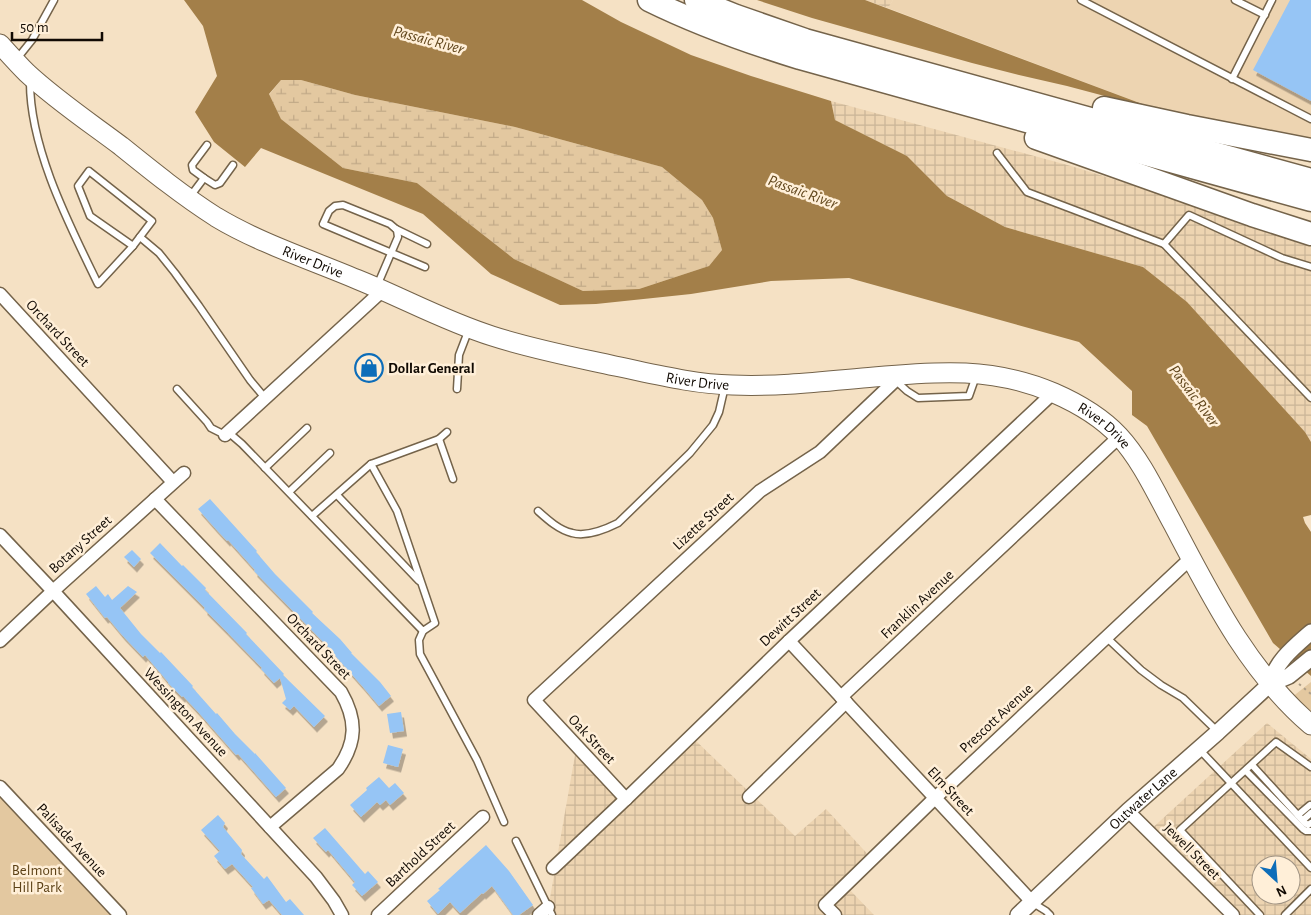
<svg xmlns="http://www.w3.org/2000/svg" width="1311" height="915" font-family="'Alegreya Sans',sans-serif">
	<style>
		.built { fill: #edd4b1 }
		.industrial { fill: url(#industrial-grid); fill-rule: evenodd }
		.wetland { fill: url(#wetland-marsh) }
		.green { fill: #e3c8a0 }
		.water { fill: #a37f49; fill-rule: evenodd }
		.building { fill: #96c5f5; filter: url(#shadow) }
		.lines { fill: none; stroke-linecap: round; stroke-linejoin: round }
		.service-casing { stroke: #74634a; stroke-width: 9 }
		.minor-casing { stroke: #74634a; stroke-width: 15 }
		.tertiary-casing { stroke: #74634a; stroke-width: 18 }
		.primary-casing { stroke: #74634a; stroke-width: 21 }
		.motorway-casing { stroke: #74634a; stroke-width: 25 }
		.path { stroke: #ad9d87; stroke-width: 2; stroke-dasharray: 2.5 4; stroke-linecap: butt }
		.service { stroke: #fff; stroke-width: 6 }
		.minor { stroke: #fff; stroke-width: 12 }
		.tertiary { stroke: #fff; stroke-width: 15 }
		.primary { stroke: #fff; stroke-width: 19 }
		.motorway { stroke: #fff; stroke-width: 22 }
		.labels { text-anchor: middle; stroke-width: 5; stroke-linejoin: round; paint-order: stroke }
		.street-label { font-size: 15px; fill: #110a03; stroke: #ffefd8 }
		.poi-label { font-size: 15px; font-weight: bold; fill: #110a03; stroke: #ffefd8; text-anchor: start }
		.park-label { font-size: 15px; fill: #5d4217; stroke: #ffefd8 }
		.water-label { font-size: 16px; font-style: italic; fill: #62471d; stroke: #ffefd8 }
	</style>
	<defs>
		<pattern id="industrial-grid" width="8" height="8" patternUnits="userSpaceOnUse" patternTransform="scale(1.25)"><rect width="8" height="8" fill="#edd4b1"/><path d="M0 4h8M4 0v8" fill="none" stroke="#cab597"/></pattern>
		<pattern id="wetland-marsh" width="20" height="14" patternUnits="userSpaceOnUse" patternTransform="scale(1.25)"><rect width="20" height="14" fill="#e3c8a0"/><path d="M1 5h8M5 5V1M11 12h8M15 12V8" fill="none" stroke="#c2aa88"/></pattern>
		<filter id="shadow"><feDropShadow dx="3" dy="5.5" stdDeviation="0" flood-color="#0004"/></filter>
	</defs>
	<rect width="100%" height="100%" fill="#f5e1c4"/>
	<path class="built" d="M893 0H1311V139L1161 111 888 8Z"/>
	<g class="industrial">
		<path d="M865 0H893L888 8Z"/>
		<path d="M831 101 1071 166 1311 241V442L1305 432 1143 267 1005 227 947 196 907 156 835 120Z"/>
		<path d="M1267 723 1311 759V915H1225L1148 832ZM1261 865H1291V895H1261Z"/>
		<path d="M695 740 795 836 826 809 874 861 848 888 874 915H533L550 898 575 755 625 803Z"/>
	</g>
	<path class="wetland" d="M281 80H301L355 95 515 127 662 167 702 200 713 218 722 250 709 266 639 289 583 291 514 259 417 183 343 168 281 119 269 95Z"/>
	<g class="green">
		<path d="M1311 682V722L1286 702Z"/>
		<path d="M0 787 120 915H0Z"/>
	</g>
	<g class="water">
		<path d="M184 0H582L621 22 691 55 751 76 831 101 835 120 907 156 947 196 1005 227 1143 267 1187 302 1305 432 1311 442V515L1303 517 1305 523 1311 532V676L1273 643 1147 426 1132 415V391L1079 342 849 278 771 281 691 294 596 304 560 305 491 274 423 214 261 148 245 167 214 142 195 112 217 76 203 26ZM281 80H301L355 95 515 127 662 167 702 200 713 218 722 250 709 266 639 289 583 291 514 259 417 183 343 168 281 119 269 94Z"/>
		<path d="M757 0H865L1161 111 1067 86 1019 75 972 63 812 18Z"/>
	</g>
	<g class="building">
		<path d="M1290 0H1311V101L1253 70Z"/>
		<path d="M210 499 257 551 256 552 275 574 313 612 312 613 340 639 352 653H351L380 682 391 696 379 706 363 687 329 649V648L254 571 255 570 228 540 227 541 214 527 198 509Z"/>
		<path d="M160 543 182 566 183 565 206 588 205 590 247 633 246 634 284 674 283 675 325 716 314 727 294 706 290 710 282 703 286 699 280 678 274 683 261 669 262 668 225 630 204 609 205 608 150 553Z"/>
		<path d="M132 550 141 559 134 567 124 557Z"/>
		<path d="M96 586 105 597 108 594 112 600 128 586 137 592 120 608 141 634 160 653 161 652 193 686 192 687 216 714 217 713 235 734 255 754V753L286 788 276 797 238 754 236 755 199 713 183 696 182 697 168 683V682L145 655 143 657 122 635 107 617 105 618 86 594Z"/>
		<path d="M401 712 404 731 390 733 387 714Z"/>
		<path d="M388 745 403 749 398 767 383 763Z"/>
		<path d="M379 777 389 788 395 783 404 793 390 805 386 800 380 805 377 802 361 817 350 805 367 790 366 788Z"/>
		<path d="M218 815 225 823 223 827 242 850 241 854 264 879 267 876 286 902 290 899 304 915H282L269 900 263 904 251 888 253 887 232 864 225 869 214 856 220 851 201 830Z"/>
		<path d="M325 828 365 874 368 871 378 882 362 896 352 885 355 882 328 850 326 852 313 838Z"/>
		<path d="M486 845 509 871 533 905 519 915H513L492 886 483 894 482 893 460 913 450 902 438 914 427 901 440 890 438 889Z"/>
	</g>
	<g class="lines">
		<defs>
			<g id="service">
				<path d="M1081 0 1311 119"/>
				<path d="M1235 0 1265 15"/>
				<path d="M16 60 32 40 54 0"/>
				<path d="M1232 79 1272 0"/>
				<path d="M30 82C30 149 69 224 98 284L133 246"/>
				<path d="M997 153 1027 192 1164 244"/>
				<path d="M89 171 152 221 133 246 90 216 78 186Z"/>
				<path d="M204 178 215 185 220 183 233 165"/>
				<path d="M189 198 204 178 193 170 192 165 207 145"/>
				<path d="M396 229 427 244"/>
				<path d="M140 237 159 253 175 273 199 306 250 380 265 398"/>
				<path d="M1311 267 1282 258 1189 215 1164 244 1311 398"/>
				<path d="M377 286 398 237 397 230 390 224 343 205 335 206 329 211 323 224 425 267"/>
				<path d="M895 380 907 391 918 398 969 396 976 376"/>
				<path d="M177 389 207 422 211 428 225 435"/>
				<path d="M457 389 459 355 469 329"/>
				<path d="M228 432 242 444 423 631 435 623 397 511 371 464 439 439 447 432"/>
				<path d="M439 439 453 479"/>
				<path d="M265 468 307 428"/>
				<path d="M289 492 330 453"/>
				<path d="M337 495 419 581"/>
				<path d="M538 511C548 520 559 530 572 533 586 537 606 529 618 523L690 453 704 436 713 425 719 412 725 386"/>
				<path d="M312 516 371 464"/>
				<path d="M423 631 419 640 420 654 477 760 504 822"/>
				<path d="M1106 637 1141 670 1161 685 1183 698 1217 731"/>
				<path d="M1199 749 1311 868"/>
				<path d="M1252 765 1305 823 1308 825 1311 823"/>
				<path d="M1246 771 1303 829 1306 831H1311"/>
				<path d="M1298 815 1310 805"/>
				<path d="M1303 820 1311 813"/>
				<path d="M516 841 552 915"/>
				<path d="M1033 903 1046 911 1050 915"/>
				<path d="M1260 915 1180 830 1276 742 1311 767"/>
				<path d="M1285 915 1311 889"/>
			</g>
			<g id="minor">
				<path d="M0 294 173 482"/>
				<path d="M225 435 383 290"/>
				<path d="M155 499 341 692C357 720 357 742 338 769L270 827"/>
				<path d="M0 535 53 591 316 877 334 901 342 915"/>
				<path d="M0 641 53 591 184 473"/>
				<path d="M789 641 1032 902"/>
				<path d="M841 697 1119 437"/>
				<path d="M0 787 120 915"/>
				<path d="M749 797 846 702"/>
				<path d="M626 799 534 700 760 491 820 452 901 375"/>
				<path d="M1128 811 1233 915"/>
				<path d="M553 868 626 799 789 641 1053 393"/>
				<path d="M378 915 483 817"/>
				<path d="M539 915 548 907"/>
				<path d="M835 915 825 905 935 798 1191 558"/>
			</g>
			<g id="tertiary">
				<path d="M1270 684C1276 661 1294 647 1311 632"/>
				<path id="s1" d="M1018 915 1128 811 1218 732 1270 684 1289 676 1311 658"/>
			</g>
			<g id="primary">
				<path id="s2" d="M0 44C9 54 18 64 27 73 56 100 89 122 121 146 152 171 183 196 216 217 259 243 314 261 361 281 405 299 447 322 492 336 532 349 574 357 615 366 654 374 693 384 732 385 779 387 827 381 874 377 938 371 994 367 1054 393 1077 403 1102 418 1119 436 1142 461 1157 495 1173 524 1211 596 1248 671 1311 725"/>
			</g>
			<g id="motorway">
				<path d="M649 0C698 24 748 42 800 58L1311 200"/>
				<path d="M696 0 736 16 805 40 1311 180"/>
				<path d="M1104 108 1187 126 1311 150"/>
				<path d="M1036 138 1252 215 1311 234"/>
			</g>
		</defs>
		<use href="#service" class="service-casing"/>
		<use href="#minor" class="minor-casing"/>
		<use href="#tertiary" class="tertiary-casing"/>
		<use href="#primary" class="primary-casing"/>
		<use href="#motorway" class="motorway-casing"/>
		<path class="path" d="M1299 684 1311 694"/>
		<use href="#service" class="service"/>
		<use href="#minor" class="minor"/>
		<use href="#tertiary" class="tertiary"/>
		<use href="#primary" class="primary"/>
		<use href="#motorway" class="motorway"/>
	</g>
	<defs>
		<symbol id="shop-ring" viewBox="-11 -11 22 22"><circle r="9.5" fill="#ffefd8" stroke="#0d6db9" stroke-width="1.5"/><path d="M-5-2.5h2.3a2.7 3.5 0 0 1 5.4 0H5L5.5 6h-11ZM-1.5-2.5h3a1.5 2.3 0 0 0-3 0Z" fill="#0d6db9"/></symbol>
	</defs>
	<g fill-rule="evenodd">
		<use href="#shop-ring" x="353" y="352" width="32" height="32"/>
	</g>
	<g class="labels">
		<g class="street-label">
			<text dy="5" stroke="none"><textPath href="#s2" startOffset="384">River Drive</textPath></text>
			<text transform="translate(58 333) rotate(47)" y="5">Orchard Street</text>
			<text dy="5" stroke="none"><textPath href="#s2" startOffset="789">River Drive</textPath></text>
			<text dy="5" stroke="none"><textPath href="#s2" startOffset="1209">River Drive</textPath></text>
			<text transform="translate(703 521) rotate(-43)" y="5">Lizette Street</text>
			<text transform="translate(80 544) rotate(-42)" y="5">Botany Street</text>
			<text transform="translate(917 604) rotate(-43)" y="5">Franklin Avenue</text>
			<text transform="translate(790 617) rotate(-43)" y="5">Dewitt Street</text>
			<text transform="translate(319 646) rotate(46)" y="5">Orchard Street</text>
			<text transform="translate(186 712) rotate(47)" y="5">Wessington Avenue</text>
			<text transform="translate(996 718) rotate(-43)" y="5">Prescott Avenue</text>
			<text transform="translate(592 739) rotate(47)" y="5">Oak Street</text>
			<text transform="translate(951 791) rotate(47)" y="5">Elm Street</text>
			<text dy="5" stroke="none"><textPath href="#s1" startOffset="171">Outwater Lane</textPath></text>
			<text transform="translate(72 840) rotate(47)" y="5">Palisade Avenue</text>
			<text transform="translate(1192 851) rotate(45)" y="5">Jewell Street</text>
			<text transform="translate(420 854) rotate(-43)" y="5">Barthold Street</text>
		</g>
		<g class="poi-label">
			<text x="388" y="373">Dollar General</text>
		</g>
		<g class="park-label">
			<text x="37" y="875">Belmont<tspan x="37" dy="17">Hill Park</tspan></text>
		</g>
		<g class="water-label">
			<text transform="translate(429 39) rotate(15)" y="6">Passaic River</text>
			<text transform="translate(803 191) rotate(20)" y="6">Passaic River</text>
			<text transform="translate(1195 395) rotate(53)" y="6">Passaic River</text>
		</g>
	</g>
	<g transform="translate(1276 880) rotate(154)"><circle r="24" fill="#ffefd8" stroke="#a09383"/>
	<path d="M0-4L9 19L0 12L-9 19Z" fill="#0d6db9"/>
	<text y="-8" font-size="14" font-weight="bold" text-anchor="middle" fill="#110a03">N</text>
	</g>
	<path d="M12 32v8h90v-8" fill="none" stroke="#110a03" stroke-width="2.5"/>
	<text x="20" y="32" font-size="15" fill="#110a03" stroke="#ffefd8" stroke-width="4" paint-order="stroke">50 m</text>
</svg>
